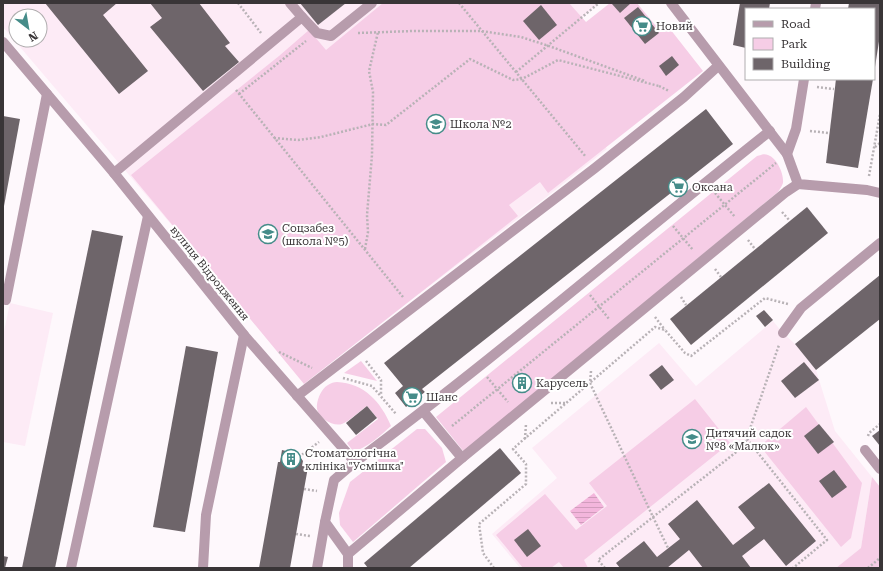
<svg xmlns="http://www.w3.org/2000/svg" width="883" height="571" font-family="'Roboto Serif',serif">
	<style>
		.built { fill: #fdebf6; fill-rule: evenodd }
		.green { fill: #f6cde6 }
		.water { fill: url(#water-rules) }
		.building { fill: #6e656a }
		.lines { fill: none; stroke-linecap: round; stroke-linejoin: round }
		.path { stroke: #b8b2b6; stroke-width: 2.5; stroke-dasharray: 2 2; stroke-linecap: butt }
		.minor { stroke: #b79cac; stroke-width: 10 }
		.labels { text-anchor: middle; stroke-width: 4; stroke-linejoin: round; paint-order: stroke }
		.poi-label { font-size: 11px; fill: #393537; stroke: #fff; text-anchor: start }
		.street-label { font-size: 11px; fill: #393537; stroke: #fff }
	</style>
	<defs>
		<pattern id="water-rules" width="6" height="5" patternUnits="userSpaceOnUse"><rect width="6" height="5" fill="#f3b6dc"/><path d="M0 2.5h6" fill="none" stroke="#d19dbd"/></pattern>
	</defs>
	<rect width="100%" height="100%" fill="#fef8fc"/>
	<g class="built">
		<path d="M3 3H599L549 46 546 58 607 149 549 195 419 294 261 98 302 378 3 27ZM16 16H40V40H16Z"/>
		<path d="M10 303 53 313 25 446 3 442V336Z"/>
		<path d="M773 321 783 333 795 344 816 370 835 431 872 477 861 548 836 568H520L492 534 557 478 532 448 659 343 696 386Z"/>
	</g>
	<g class="green">
		<path d="M383 3H569L586 22 610 3H637L655 25 663 20 703 71 548 193 540 182 509 205 518 216 304 384 131 175 279 56 309 30 326 50Z"/>
		<path d="M761 155C762 154 766 154 768 155 777 158 784 174 783 183 782 186 780 189 778 192L464 452 436 417 757 156Z"/>
		<path d="M361 361 377 381 344 373Z"/>
		<path d="M337 382C364 383 381 402 391 426 382 434 365 450 353 451L347 443 378 419 367 406C361 410 348 422 342 424 333 427 319 418 317 409 316 401 321 389 328 385 331 383 334 382 337 382Z"/>
		<path d="M695 399 730 443 584 560 588 568H564L559 562 551 568H523L496 535 545 494 576 530 607 506 589 483Z"/>
		<path d="M806 407 862 483 851 538 841 547 760 446Z"/>
		<path d="M417 429H425L442 448 446 462 353 542 340 525 339 513 350 482Z"/>
		<path d="M872 477 880 487V568H836L861 548Z"/>
	</g>
	<path class="water" d="M594 493 604 507 581 525 570 511Z"/>
	<g class="building">
		<path d="M45 3H117L103 15 148 71 119 94Z"/>
		<path d="M150 3H199L230 43 225 46 239 62 203 91 150 27 162 18Z"/>
		<path d="M300 3H346L318 25Z"/>
		<path d="M614 3H631L620 13 612 4Z"/>
		<path d="M740 3H770L769 9H746V48L733 45Z"/>
		<path d="M849 3H880V35L875 67 874 9H848Z"/>
		<path d="M541 5 557 25 539 40 523 21Z"/>
		<path d="M638 7 659 33 645 44 624 18Z"/>
		<path d="M672 56 679 65 666 76 659 66Z"/>
		<path d="M836 79H873L858 168 826 163Z"/>
		<path d="M706 109 733 144 422 389 425 392 406 407 395 393 403 386 384 363Z"/>
		<path d="M3 116 20 119 4 206H3Z"/>
		<path d="M807 207 828 233 691 345 670 319Z"/>
		<path d="M92 230 123 236 100 349 55 568H22Z"/>
		<path d="M880 275V319L816 370 795 344Z"/>
		<path d="M764 310 773 320 765 327 756 316Z"/>
		<path d="M186 346 218 352 185 532 153 527Z"/>
		<path d="M804 362 819 380 795 398 781 381Z"/>
		<path d="M662 365 674 380 661 390 649 375Z"/>
		<circle cx="522" cy="383" r="6"/>
		<path d="M367 406 377 418 356 435 346 423Z"/>
		<path d="M819 424 834 442 818 454 804 436Z"/>
		<path d="M880 430V446L872 436Z"/>
		<path d="M500 448 521 473 409 568H368L364 563Z"/>
		<path d="M282 450 298 454 303 461 302 466 308 467 290 568H259L278 462H280Z"/>
		<path d="M834 470 847 487 832 498 819 481Z"/>
		<path d="M769 483 816 541 786 566 764 539 742 556 751 568H703L689 550 667 568H620L616 563 644 541 657 557 680 539 668 524 697 500 733 545 755 528 738 507Z"/>
		<path d="M528 529 541 546 527 557 514 540Z"/>
		<path d="M3 556 8 557 5 568 3 567Z"/>
	</g>
	<g class="lines">
		<g class="path">
			<path d="M238 3 261 33"/>
			<path d="M459 3 586 157"/>
			<path d="M358 33 413 31H481L521 37 549 46 645 81"/>
			<path d="M516 72 599 3"/>
			<path d="M659 86 669 91"/>
			<path d="M817 87 834 89"/>
			<path d="M236 90 403 297"/>
			<path d="M239 94 306 41"/>
			<path d="M810 131 829 133"/>
			<path d="M274 138 298 140 321 137 373 124 386 125 470 59 513 80 522 79 558 60 659 86"/>
			<path d="M875 147 880 143"/>
			<path d="M869 176 880 114"/>
			<path d="M715 193 735 217"/>
			<path d="M782 212 790 221"/>
			<path d="M673 226 693 250"/>
			<path d="M748 240 755 249"/>
			<path d="M365 249 368 232 367 215 372 155 373 92 369 71 378 32"/>
			<path d="M715 269 721 277"/>
			<path d="M590 295 609 319"/>
			<path d="M681 297 686 305"/>
			<path d="M655 317 665 330"/>
			<path d="M279 352 312 368"/>
			<path d="M366 361 381 380V395"/>
			<path d="M591 371 590 383 653 517 668 548"/>
			<path d="M487 377 508 402"/>
			<path d="M343 378 372 386 396 414"/>
			<path d="M551 403H566"/>
			<path d="M452 426 776 163"/>
			<path d="M868 436 869 433 880 424"/>
			<path d="M525 439 526 424"/>
			<path d="M747 439 827 540 793 568"/>
			<path d="M299 457 319 442"/>
			<path d="M304 489 317 491"/>
			<path d="M296 534 310 536"/>
			<path d="M494 568 483 553 479 524 526 484V464L513 449 523 440 655 327 665 330 685 353 691 356 765 298 788 304"/>
			<path d="M605 568 598 560 744 446 779 345"/>
			<path d="M868 568 880 558"/>
		</g>
		<g class="minor">
			<path d="M290 3 302 17"/>
			<path d="M671 3 787 154 798 184 867 190 880 193"/>
			<path d="M815 9 816 3"/>
			<path d="M3 42 114 173 244 335 355 462 334 480 325 522 348 554V568"/>
			<path d="M787 154 796 129 804 79"/>
			<path d="M114 173 302 17 317 33 331 36 372 3"/>
			<path d="M6 300 47 94"/>
			<path d="M783 333 801 308 880 243"/>
			<path d="M297 396 595 168 684 97 718 66"/>
			<path d="M423 411 462 458"/>
			<path d="M865 450 880 469"/>
			<path d="M355 462C497 357 631 241 770 131"/>
			<path d="M348 554 462 458 786 192 798 184"/>
			<path d="M71 568 148 216"/>
			<path d="M203 568 206 515 244 335"/>
			<path d="M317 568 325 522"/>
		</g>
	</g>
	<defs>
		<symbol id="supermarket-ring" viewBox="-11 -11 22 22"><circle r="9.5" fill="#fff" stroke="#458c89" stroke-width="1.5"/><path d="M-6-5.5h2.5l.6 2H6L4.5 2H-2.5L-4.4-4H-6ZM-1.5 3.2a1.3 1.3 0 1 0 .1 0ZM3 3.2a1.3 1.3 0 1 0 .1 0Z" fill="#458c89"/></symbol>
		<symbol id="school-ring" viewBox="-11 -11 22 22"><circle r="9.5" fill="#fff" stroke="#458c89" stroke-width="1.5"/><path d="M0-5L7-2L0 1L-7-2ZM-4 1L0 2.5L4 1V4Q0 6-4 4Z" fill="#458c89"/></symbol>
		<symbol id="building-ring" viewBox="-11 -11 22 22"><circle r="9.5" fill="#fff" stroke="#458c89" stroke-width="1.5"/><path d="M-4-6H4V6H1V3H-1V6H-4ZM-2.5-4.3h1.7v1.8h-1.7ZM.8-4.3h1.7v1.8H.8ZM-2.5-1h1.7V.8h-1.7ZM.8-1h1.7V.8H.8Z" fill="#458c89"/></symbol>
	</defs>
	<g fill-rule="evenodd">
		<use href="#supermarket-ring" x="631" y="15" width="22" height="22"/>
		<use href="#school-ring" x="425" y="113" width="22" height="22"/>
		<use href="#supermarket-ring" x="667" y="176" width="22" height="22"/>
		<use href="#school-ring" x="257" y="223" width="22" height="22"/>
		<use href="#building-ring" x="511" y="372" width="22" height="22"/>
		<use href="#supermarket-ring" x="401" y="386" width="22" height="22"/>
		<use href="#school-ring" x="681" y="428" width="22" height="22"/>
		<use href="#building-ring" x="280" y="448" width="22" height="22"/>
	</g>
	<g class="labels">
		<g class="poi-label">
			<text x="656" y="30">Новий</text>
			<text x="450" y="128">Школа №2</text>
			<text x="692" y="191">Оксана</text>
			<text x="282" y="232">Соцзабез<tspan x="282" dy="13">(школа №5)</tspan></text>
			<text x="536" y="387">Карусель</text>
			<text x="426" y="401">Шанс</text>
			<text x="706" y="437">Дитячий садок<tspan x="706" dy="13">№8 «Малюк»</tspan></text>
			<text x="305" y="457">Стоматологічна<tspan x="305" dy="13">клініка "Усмішка"</tspan></text>
		</g>
		<g class="street-label">
			<text transform="translate(210 273) rotate(51)" y="4">вулиця Відродження</text>
		</g>
	</g>
	<rect width="883" height="571" fill="none" stroke="#393537" stroke-width="8"/>
	<rect x="745" y="8" width="130" height="72" fill="#ffffff" stroke="#b0aeaf"/>
	<rect x="753" y="21" width="20" height="6" fill="#b79cac" stroke="#b0aeaf"/>
	<text x="781" y="28" font-size="12" fill="#393537">Road</text>
	<rect x="753" y="38" width="20" height="12" fill="#f6cde6" stroke="#b0aeaf"/>
	<text x="781" y="48" font-size="12" fill="#393537">Park</text>
	<rect x="753" y="58" width="20" height="12" fill="#6e656a" stroke="#b0aeaf"/>
	<text x="781" y="68" font-size="12" fill="#393537">Building</text>
	<g transform="translate(28 28) rotate(149)"><circle r="19" fill="#ffffff" stroke="#b0aeaf"/>
	<path d="M0-3L7 15L0 10L-7 15Z" fill="#458c89"/>
	<text y="-6" font-size="11" font-weight="bold" text-anchor="middle" fill="#393537">N</text>
	</g>
</svg>
